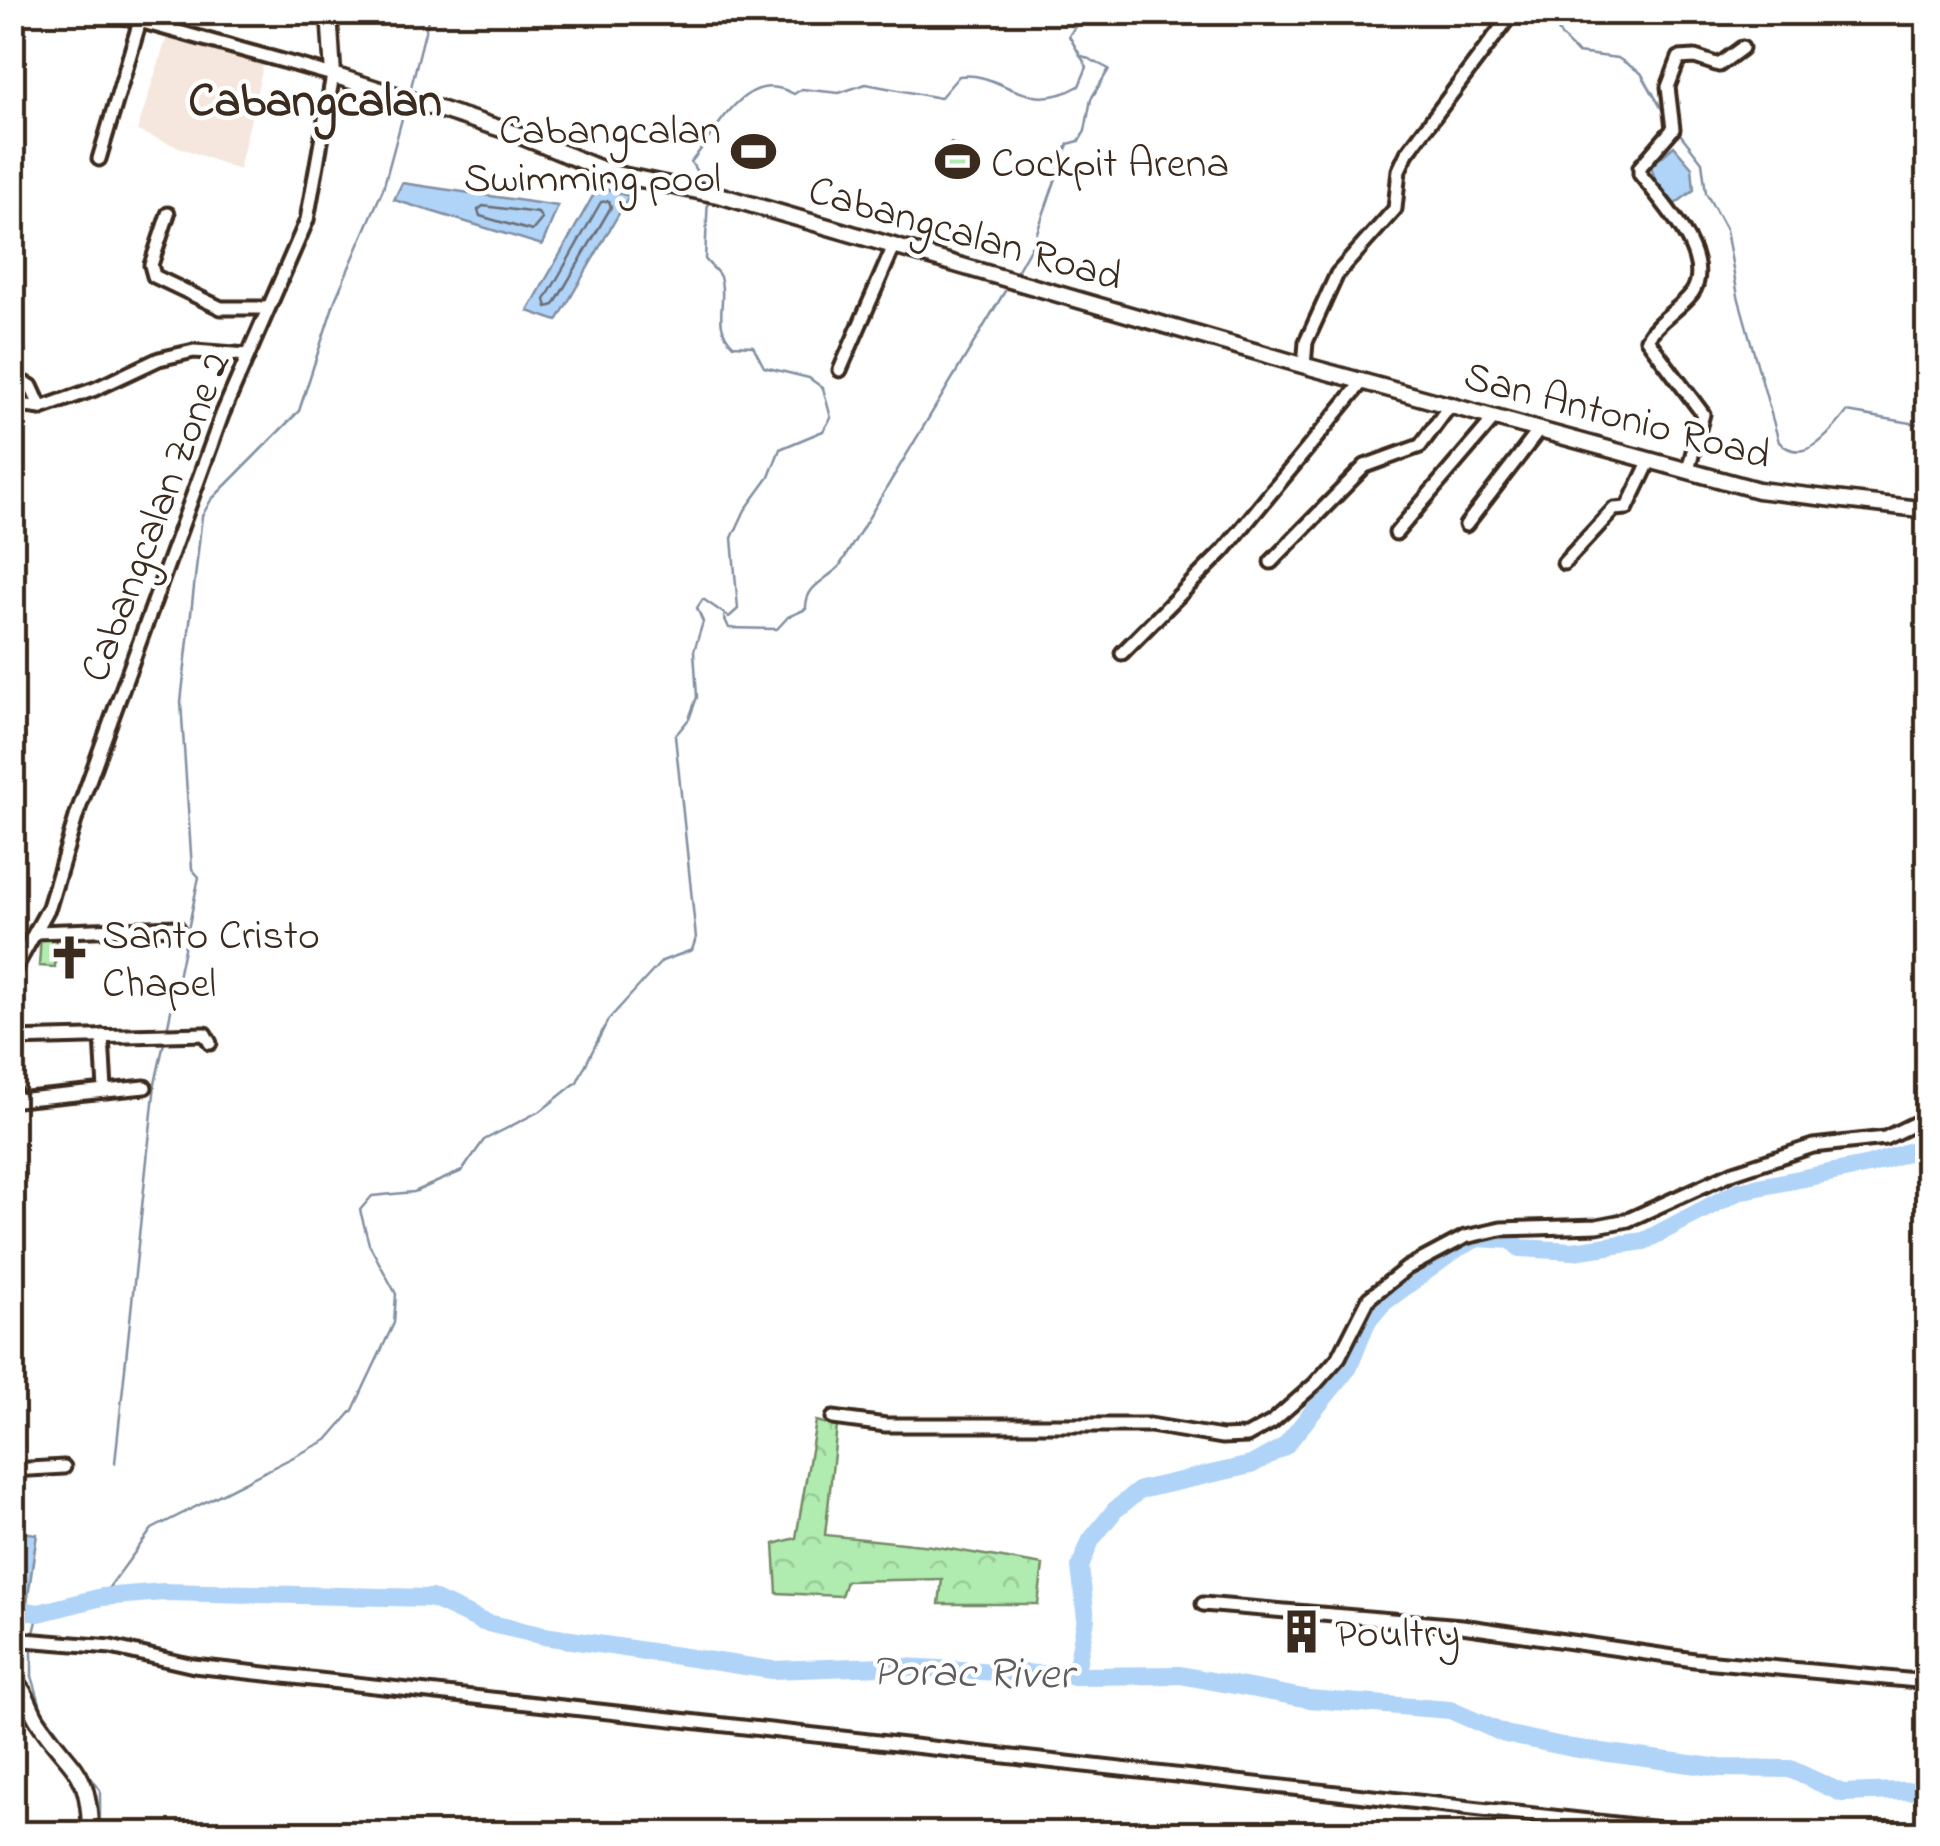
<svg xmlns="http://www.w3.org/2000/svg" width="1940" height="1846" font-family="'Indie Flower',sans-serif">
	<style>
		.built { fill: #f5e7dd }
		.forest { fill: url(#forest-crowns); stroke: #768a67; stroke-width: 2.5 }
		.garden { fill: #b0ebb0; stroke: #768a67; stroke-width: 2.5 }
		.water { fill: #b0d3f8; stroke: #818fa1; stroke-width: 2.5 }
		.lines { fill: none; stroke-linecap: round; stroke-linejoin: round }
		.shore { stroke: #6a6e75; stroke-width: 2.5 }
		.stream { stroke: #818fa1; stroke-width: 2.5 }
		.river { stroke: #b0d3f8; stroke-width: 18 }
		.minor-casing { stroke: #3b2a1e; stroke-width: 19 }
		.tertiary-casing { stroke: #3b2a1e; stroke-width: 21 }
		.minor { stroke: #fff; stroke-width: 11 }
		.tertiary { stroke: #fff; stroke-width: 14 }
		.labels { text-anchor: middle; stroke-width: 9; stroke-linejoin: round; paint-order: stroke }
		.poi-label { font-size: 42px; fill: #3b2a1e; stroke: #fff; text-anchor: start }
		.street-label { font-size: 42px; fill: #3b2a1e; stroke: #fff }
		.water-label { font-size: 45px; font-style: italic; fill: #5e5d5f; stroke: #fff }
		.quarter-label { font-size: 48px; font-weight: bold; fill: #3b2a1e; stroke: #fff }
	</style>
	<defs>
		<pattern id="forest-crowns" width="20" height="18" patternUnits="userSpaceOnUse" patternTransform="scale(2.5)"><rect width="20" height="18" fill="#b0ebb0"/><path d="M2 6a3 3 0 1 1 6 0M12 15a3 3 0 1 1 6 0" fill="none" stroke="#98ca97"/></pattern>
	</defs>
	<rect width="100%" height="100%" fill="#fff"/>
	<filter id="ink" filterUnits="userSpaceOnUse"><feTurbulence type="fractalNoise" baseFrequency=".01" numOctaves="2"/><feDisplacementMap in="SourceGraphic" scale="20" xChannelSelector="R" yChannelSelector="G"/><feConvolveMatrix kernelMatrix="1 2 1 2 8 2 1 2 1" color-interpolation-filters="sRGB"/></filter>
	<g filter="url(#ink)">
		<path class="built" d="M168 33 264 61 239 170 137 131Z"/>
		<path class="forest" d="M816 1421 837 1426 825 1535 932 1546 1043 1565 1038 1604H939L942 1579 846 1581 841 1596 777 1593 774 1544 796 1538Z"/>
		<g class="garden">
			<path d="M951 143 978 157 966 179 939 165Z"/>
			<path d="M41 934 56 935 55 967 39 966Z"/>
		</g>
		<g class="water">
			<path d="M1674 146 1692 167 1694 190 1675 204 1656 183 1651 166Z"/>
			<path d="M402 183 558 206 542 245 394 200Z"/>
			<path d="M598 187 629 196 557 321 528 311Z"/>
			<path d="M13 1531 37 1534 25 1618H13Z"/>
		</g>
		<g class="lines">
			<g class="shore">
				<path d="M609 201 611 207 554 305 547 307 545 300 601 202Z"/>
				<path d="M483 206 538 213 542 219 532 231 480 216 478 210Z"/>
			</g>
			<g class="stream">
				<path d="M1549 12 1561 36 1577 53 1618 58 1641 73 1667 118"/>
				<path d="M409 95 430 12"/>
				<path d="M1677 130 1702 162 1706 193 1726 230 1738 296 1779 442C1805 467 1831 432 1847 412L1917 424 1928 417"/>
				<path d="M707 189 691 162C718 130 745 66 794 94L802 89 839 93 866 84 940 98 959 76C1002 70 1025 117 1079 86L1087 67 1069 36 1084 12"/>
				<path d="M1015 275 1034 241 1068 144 1079 141 1085 131 1091 99 1109 69 1083 56"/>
				<path d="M724 617 729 628 777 629 788 617 806 609C805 586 825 581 839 567L1008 286"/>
				<path d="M167 1030 199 877 192 869 181 702 202 516 211 500 299 411 335 300 383 189 406 104"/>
				<path d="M115 1463 155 1084 165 1038"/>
				<path d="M102 1597 152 1529 327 1440 353 1410 394 1323 396 1294 369 1244 360 1210 372 1196 414 1192 462 1171 484 1140 542 1110 577 1082 608 1020 662 961 692 950 696 938 675 736 689 719 697 697 694 651 703 622 697 608 703 599 729 617 738 609 732 538 745 510 769 477 780 449 823 431 831 418 823 388 809 378 764 367 753 346 733 345C711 324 728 302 720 277 718 271 709 265 705 259L708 197"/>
				<path d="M34 1633 39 1613"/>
				<path d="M32 1645V1676L42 1710 100 1790V1834"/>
				<path d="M12 1757 27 1717"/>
			</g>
			<g class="river">
				<path d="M12 1609 39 1613 102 1597 163 1592 431 1598 483 1622 544 1636 772 1670 883 1666 1075 1676 1180 1675 1309 1699 1450 1710 1505 1734 1572 1748 1720 1768 1790 1769 1842 1793 1928 1790"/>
				<path d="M1075 1676 1086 1619 1080 1567 1091 1540 1115 1510 1140 1490 1251 1465 1285 1446 1349 1367 1367 1322 1383 1303 1458 1248 1478 1238 1511 1240 1520 1248 1573 1251 1644 1241 1739 1191 1869 1165 1928 1145"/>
			</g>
			<defs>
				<g id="minor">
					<path d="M99 159 140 21"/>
					<path d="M168 214 151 265 154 276 221 308H268"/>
					<path d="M1304 366 1306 342 1337 274 1395 209 1399 170 1407 153 1513 12"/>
					<path d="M840 370 894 246"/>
					<path d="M12 378 31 386 41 408 95 389 159 359 194 351 248 355"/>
					<path d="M12 404 41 408"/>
					<path d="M1688 470 1703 414 1647 339C1658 320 1679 310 1692 293 1716 258 1660 200 1640 174V167L1673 129 1668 87 1679 58 1695 57 1719 65 1742 48"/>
					<path d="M1466 525 1540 429"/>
					<path d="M1396 533 1495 417"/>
					<path d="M1271 562 1365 466 1420 446 1451 404"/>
					<path d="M1564 563 1614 509 1627 508 1650 460"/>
					<path d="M1122 653 1224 550 1363 381"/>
					<path d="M37 932 177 927"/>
					<path d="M12 974 49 907 77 814 222 415 307 220 333 75 107 12"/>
					<path d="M102 1036 105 1090"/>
					<path d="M12 1039 205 1034 210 1043"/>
					<path d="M12 1086 17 1100 145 1087"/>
					<path d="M833 1418 886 1425H1150L1222 1437 1247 1436 1272 1422 1315 1384 1339 1357 1369 1298 1407 1268 1465 1237 1501 1229 1597 1226 1628 1220 1734 1172 1813 1146 1885 1138 1928 1117"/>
					<path d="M12 1470 64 1467"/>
					<path d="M1203 1604 1462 1626 1694 1660 1928 1682"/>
					<path d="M12 1639 111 1647 194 1666 1706 1834"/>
				</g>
				<g id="tertiary">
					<path d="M329 12 333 75 511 132 611 173 722 196 1295 363 1758 490 1928 510"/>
					<path d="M12 1680C26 1689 29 1707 38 1721 70 1770 90 1766 90 1834"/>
				</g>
			</defs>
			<use href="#minor" class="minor-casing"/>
			<use href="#tertiary" class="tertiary-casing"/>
			<use href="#minor" class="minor"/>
			<use href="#tertiary" class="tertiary"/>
		</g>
	</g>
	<defs>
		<symbol id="stadium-bare" viewBox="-9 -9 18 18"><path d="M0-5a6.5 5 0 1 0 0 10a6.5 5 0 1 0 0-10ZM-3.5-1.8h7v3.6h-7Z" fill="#3b2a1e" stroke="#fff" stroke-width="2.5" paint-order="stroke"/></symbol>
		<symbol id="church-bare" viewBox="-9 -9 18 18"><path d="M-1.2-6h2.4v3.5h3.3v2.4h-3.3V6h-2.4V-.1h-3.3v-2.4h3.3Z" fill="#3b2a1e" stroke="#fff" stroke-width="2.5" paint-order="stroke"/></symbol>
		<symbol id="building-bare" viewBox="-9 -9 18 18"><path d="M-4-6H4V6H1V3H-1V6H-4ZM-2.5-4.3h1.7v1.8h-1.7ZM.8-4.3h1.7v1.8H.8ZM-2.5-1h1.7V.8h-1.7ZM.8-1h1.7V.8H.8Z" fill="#3b2a1e" stroke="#fff" stroke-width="2.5" paint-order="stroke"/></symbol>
	</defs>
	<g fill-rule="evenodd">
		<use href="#stadium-bare" x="722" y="120" width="63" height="63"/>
		<use href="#stadium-bare" x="926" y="130" width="63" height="63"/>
		<use href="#church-bare" x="38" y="926" width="63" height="63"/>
		<use href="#building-bare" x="1270" y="1600" width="63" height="63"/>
	</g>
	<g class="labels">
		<g class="poi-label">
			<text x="721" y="143" text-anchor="end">Cabangcalan<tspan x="721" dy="48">Swimming pool</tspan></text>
			<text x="991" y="176">Cockpit Arena</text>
			<text x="102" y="948">Santo Cristo<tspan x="102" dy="48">Chapel</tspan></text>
			<text x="1335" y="1646">Poultry</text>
		</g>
		<g class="street-label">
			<text transform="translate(966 231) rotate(16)" y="15">Cabangcalan Road</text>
			<text transform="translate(1618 413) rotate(15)" y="15">San Antonio Road</text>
			<text transform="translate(153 516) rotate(-69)" y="15">Cabangcalan Zone 2</text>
		</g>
		<g class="water-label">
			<text transform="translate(972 1670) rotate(1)" y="16">Porac River</text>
		</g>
		<g class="quarter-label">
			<text x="315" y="115">Cabangcalan</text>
		</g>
	</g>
	<rect width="1940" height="1846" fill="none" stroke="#fff" stroke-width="50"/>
	<rect x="25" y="25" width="1890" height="1796" fill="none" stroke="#3b2a1e" stroke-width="4" filter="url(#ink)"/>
</svg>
